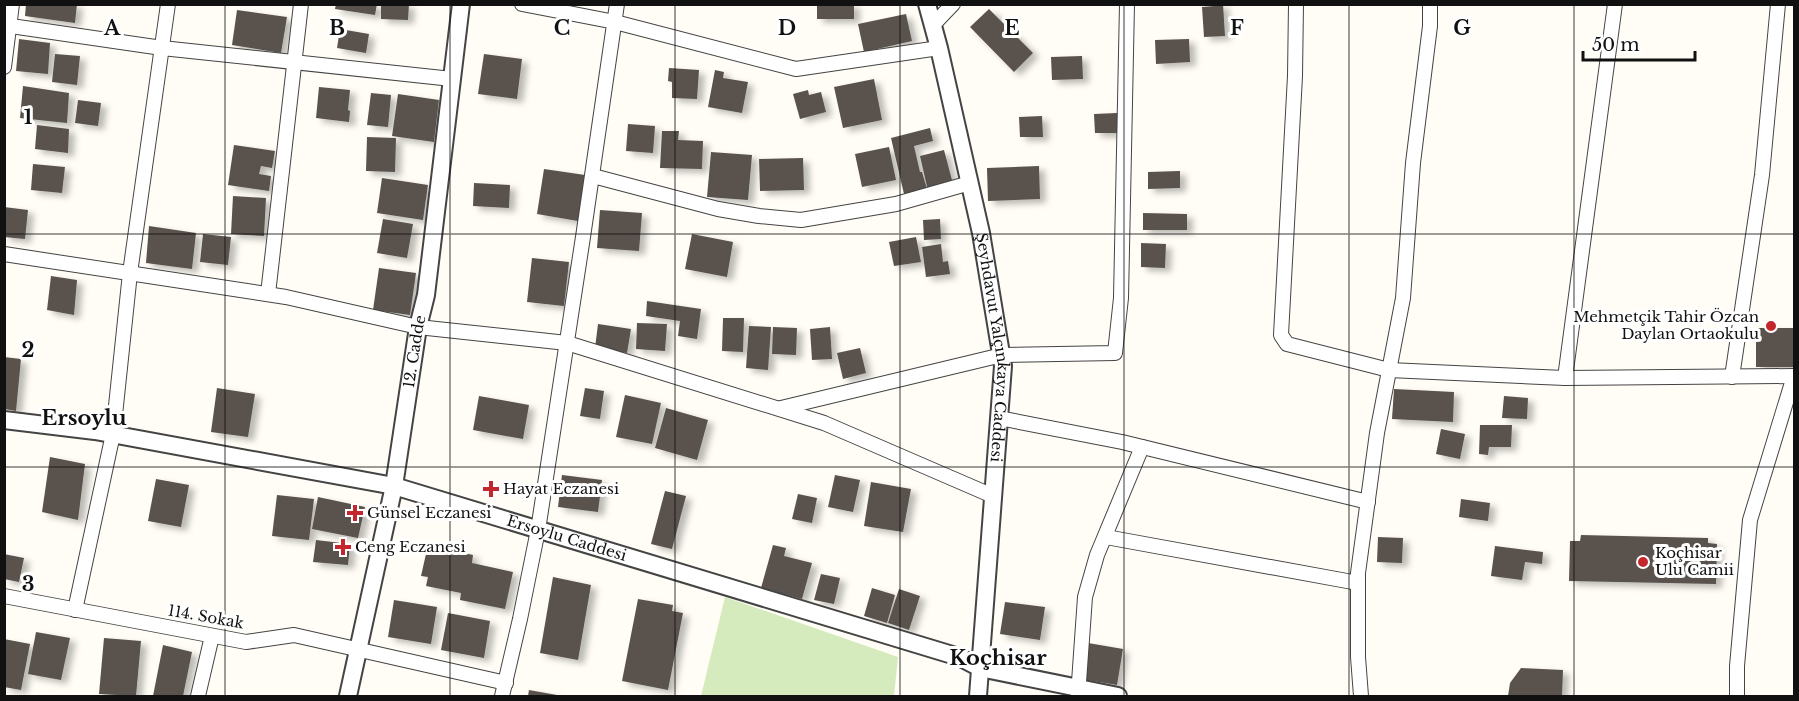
<svg xmlns="http://www.w3.org/2000/svg" width="1799" height="701" font-family="'Libre Baskerville',serif">
	<style>
		.green { fill: #d5ebbd }
		.building { fill: #5a524d; filter: url(#shadow) }
		.lines { fill: none; stroke-linecap: round; stroke-linejoin: round }
		.minor-casing { stroke: #444; stroke-width: 16 }
		.tertiary-casing { stroke: #444; stroke-width: 20 }
		.minor { stroke: #fff; stroke-width: 14 }
		.tertiary { stroke: #fff; stroke-width: 16 }
		.grid { fill: none; stroke: #111; stroke-width: 1.5; stroke-opacity: 0.55 }
		.poi-dot { fill: #c4262e; stroke: #fff; stroke-width: 2 }
		.labels { text-anchor: middle; stroke-width: 6; stroke-linejoin: round; paint-order: stroke }
		.poi-label { font-size: 15px; fill: #111; stroke: #fff; text-anchor: start }
		.street-label { font-size: 15px; fill: #111; stroke: #fff }
		.district-label { font-size: 21px; font-weight: bold; fill: #111; stroke: #fff }
		.grid-label { font-size: 20px; text-anchor: middle; font-weight: bold; fill: #111; stroke: #fff; stroke-width: 6; stroke-linejoin: round; paint-order: stroke }
	</style>
	<defs>
		<filter id="shadow"><feDropShadow dx="6" dy="4" stdDeviation="3" flood-color="#0004"/></filter>
	</defs>
	<rect width="100%" height="100%" fill="#fffdf5"/>
	<path class="green" d="M725 597 898 657 894 696H701Z"/>
	<g class="building">
		<path d="M26 4H77L75 23 25 16Z"/>
		<path d="M336 4H377L375 15 335 9Z"/>
		<path d="M381 4H409L408 20 381 19Z"/>
		<rect x="817" y="4" width="37" height="15"/>
		<path d="M1214 4H1223L1225 36 1204 37 1202 7 1214 6Z"/>
		<path d="M989 9 1033 53 1014 72 970 27Z"/>
		<path d="M237 10 287 17 281 53 232 45Z"/>
		<path d="M906 14 912 41 864 52 858 24Z"/>
		<path d="M340 29 369 34 366 53 337 48Z"/>
		<path d="M19 39 50 43 48 74 16 71Z"/>
		<path d="M1189 39 1190 62 1156 64 1155 40Z"/>
		<path d="M55 54 80 56 77 85 52 82Z"/>
		<path d="M484 54 522 59 517 99 478 94Z"/>
		<path d="M1082 56 1083 79 1052 80 1051 57Z"/>
		<path d="M669 68 699 70 697 99 672 98V82L668 81Z"/>
		<path d="M715 70 724 72 723 78 748 82 742 113 708 107Z"/>
		<path d="M874 79 882 120 843 128 834 87Z"/>
		<path d="M23 86 69 93 67 123 20 118Z"/>
		<path d="M319 87 350 90 348 110 350 111 349 122 316 118Z"/>
		<path d="M808 90 809 95 821 92 826 112 800 119 793 94Z"/>
		<path d="M371 93 391 95 388 127 367 125Z"/>
		<path d="M398 94 439 100 434 142 392 136Z"/>
		<path d="M78 100 101 103 98 126 75 123Z"/>
		<path d="M1117 113V133H1095L1094 114Z"/>
		<path d="M1042 116 1043 137H1020L1019 117Z"/>
		<path d="M628 124 655 126 653 153 626 151Z"/>
		<path d="M37 125 69 129 68 153 35 149Z"/>
		<path d="M930 128 933 141 914 146 920 172H922L927 189 904 194 891 138Z"/>
		<path d="M662 131H679L678 140 703 141 702 169 660 168Z"/>
		<path d="M367 137 396 138 395 172 366 171Z"/>
		<path d="M234 145 275 151 272 168 261 166 259 174 271 176 269 191 228 185Z"/>
		<path d="M889 147 896 180 862 187 855 154Z"/>
		<path d="M944 150 953 184 928 191 920 156Z"/>
		<path d="M711 152 752 155 748 200 707 197Z"/>
		<path d="M803 158 804 190 760 191 759 159Z"/>
		<path d="M33 164 65 167 62 193 31 190Z"/>
		<path d="M1039 166 1040 199 988 201 987 168Z"/>
		<path d="M544 169 585 175 578 221 537 214Z"/>
		<path d="M1180 171V188L1148 189V172Z"/>
		<path d="M382 178 428 185 423 220 377 213Z"/>
		<path d="M474 183 510 185 509 208 473 206Z"/>
		<path d="M233 196 266 198 264 236 231 234Z"/>
		<path d="M4 207 28 210 25 239 4 237Z"/>
		<path d="M600 210 642 213 639 251 597 248Z"/>
		<path d="M1143 213 1187 214V230H1143Z"/>
		<path d="M383 219 413 224 407 258 377 253Z"/>
		<path d="M940 219 941 239 924 240 923 220Z"/>
		<path d="M149 226 196 233 192 269 146 263Z"/>
		<path d="M203 234 231 237 228 265 200 262Z"/>
		<path d="M692 234 733 242 727 277 685 269Z"/>
		<path d="M916 237 921 262 894 266 889 242Z"/>
		<path d="M1141 243 1166 244 1165 268 1141 267Z"/>
		<path d="M941 244 943 262 948 261 950 274 926 277 922 247Z"/>
		<path d="M532 258 569 262 564 306 527 302Z"/>
		<path d="M379 268 416 273 410 315 373 310Z"/>
		<path d="M51 276 77 280 74 315 47 310Z"/>
		<path d="M647 301 701 309 697 339 678 336 680 321 646 316Z"/>
		<path d="M723 318H744L743 352 722 351Z"/>
		<path d="M637 323 667 324 665 351 636 349Z"/>
		<path d="M598 324 631 329 627 353 595 348Z"/>
		<path d="M749 326 771 327 768 370 746 368Z"/>
		<path d="M773 327 797 328 796 355 772 354Z"/>
		<path d="M830 327 832 359 812 360 810 329Z"/>
		<rect x="1756" y="328" width="38" height="39"/>
		<path d="M860 348 866 373 843 379 837 353Z"/>
		<path d="M4 357 21 359 16 411 4 409Z"/>
		<path d="M217 388 255 394 248 437 211 432Z"/>
		<path d="M585 388 604 391 600 419 580 416Z"/>
		<path d="M1394 389 1454 392 1453 422 1392 419Z"/>
		<path d="M625 395 661 403 652 444 616 437Z"/>
		<path d="M479 396 529 405 523 439 473 430Z"/>
		<path d="M1504 396 1528 398 1527 419 1502 418Z"/>
		<path d="M666 408 708 420 697 460 655 448Z"/>
		<path d="M1480 425H1512L1511 447H1489L1488 455 1479 454Z"/>
		<path d="M1441 429 1465 434 1460 459 1436 454Z"/>
		<path d="M50 457 85 464 78 520 42 512Z"/>
		<path d="M562 475 602 480 598 512 558 507Z"/>
		<path d="M835 475 860 480 853 512 828 507Z"/>
		<path d="M156 479 189 485 181 527 148 521Z"/>
		<path d="M871 482 911 489 903 532 864 526Z"/>
		<path d="M665 491 686 496 672 549 651 544Z"/>
		<path d="M798 494 817 498 812 523 792 519Z"/>
		<path d="M277 495 314 499 309 540 272 536Z"/>
		<path d="M318 497 365 507 358 538 312 529Z"/>
		<path d="M1461 499 1490 503 1488 521 1459 517Z"/>
		<path d="M1581 535 1708 538V543L1717 544 1716 584 1569 581 1570 541H1580Z"/>
		<path d="M1378 537 1403 538 1402 563 1377 562Z"/>
		<path d="M316 540 350 544 348 565 313 562Z"/>
		<path d="M428 545 473 555 472 563 513 572 505 609 460 600 461 593 426 586 428 577 421 576Z"/>
		<path d="M773 545 786 548 784 556 812 563 802 599 761 588Z"/>
		<path d="M1495 546 1543 552 1542 564 1525 562 1522 580 1491 576Z"/>
		<path d="M4 554 24 558 19 582 4 579Z"/>
		<path d="M821 574 840 578 834 604 814 600Z"/>
		<path d="M553 577 591 585 578 660 540 653Z"/>
		<path d="M872 588 895 595 887 623 864 616Z"/>
		<path d="M899 589 920 596 909 630 888 623Z"/>
		<path d="M638 599 673 605 672 611 683 613 668 690 622 681Z"/>
		<path d="M394 600 437 607 431 644 388 637Z"/>
		<path d="M1005 602 1045 607 1040 640 1000 634Z"/>
		<path d="M448 613 490 621 484 658 441 650Z"/>
		<path d="M36 632 70 638 61 680 28 674Z"/>
		<path d="M104 638 141 641 136 696 99 694Z"/>
		<path d="M4 639 30 644 21 690 4 687Z"/>
		<path d="M1088 643 1123 649 1117 685 1081 679Z"/>
		<path d="M163 645 192 652 183 696H153Z"/>
		<path d="M1521 668 1563 670 1562 696H1508L1510 683Z"/>
		<path d="M529 690 557 695V696H528Z"/>
	</g>
	<g class="lines">
		<defs>
			<g id="minor">
				<path d="M522 4 615 22 796 69 939 48"/>
				<path d="M1296 4 1295 76 1281 335 1287 344 1389 370 1565 378 1794 376"/>
				<path d="M4 25 162 48 452 79"/>
				<path d="M933 25 953 4"/>
				<path d="M4 67 12 4"/>
				<path d="M593 176 718 209 759 216 801 220 896 204 970 183"/>
				<path d="M4 254 286 297 418 327 567 343 824 423 993 496"/>
				<path d="M268 294 301 4"/>
				<path d="M1732 377 1762 175 1778 4"/>
				<path d="M1565 378 1615 4"/>
				<path d="M781 408 1002 355 1115 353 1121 298 1127 4"/>
				<path d="M999 418 1122 442 1368 502"/>
				<path d="M1106 537 1358 583"/>
				<path d="M4 596 246 642 294 635 506 683"/>
				<path d="M75 610 113 434 130 273 168 4"/>
				<path d="M198 696 212 636"/>
				<path d="M502 696 520 619 538 530 583 237 617 4"/>
				<path d="M1078 696 1085 597 1097 555 1142 447"/>
				<path d="M1361 696 1358 657V573L1377 433 1403 298 1413 163 1430 26V4"/>
				<path d="M1737 696V666L1750 520 1794 376"/>
			</g>
			<g id="tertiary">
				<path id="s1" d="M927 4 939 48 981 233 1003 366 978 696"/>
				<path id="s2" d="M4 420 95 431 394 486 959 657 980 668 1118 696"/>
				<path id="s3" d="M348 696 394 486 418 327 426 295 461 4"/>
			</g>
		</defs>
		<use href="#minor" class="minor-casing"/>
		<use href="#tertiary" class="tertiary-casing"/>
		<use href="#minor" class="minor"/>
		<use href="#tertiary" class="tertiary"/>
	</g>
	<path class="grid" d="M225 4V696M450 4V696M675 4V696M900 4V696M1124 4V696M1349 4V696M1574 4V696M4 234H1794M4 467H1794"/>
	<g class="poi-dot">
		<circle cx="1771" cy="326" r="6"/>
		<path d="M488 480h6v6h6v6h-6v6h-6v-6h-6v-6h6z"/>
		<path d="M352 504h6v6h6v6h-6v6h-6v-6h-6v-6h6z"/>
		<path d="M340 538h6v6h6v6h-6v6h-6v-6h-6v-6h6z"/>
		<circle cx="1643" cy="562" r="6"/>
	</g>
	<g class="labels">
		<g class="poi-label">
			<text x="1759" y="322" text-anchor="end">Mehmetçik Tahir Özcan<tspan x="1759" dy="17">Daylan Ortaokulu</tspan></text>
			<text x="503" y="494">Hayat Eczanesi</text>
			<text x="367" y="518">Günsel Eczanesi</text>
			<text x="355" y="552">Ceng Eczanesi</text>
			<text x="1655" y="558">Koçhisar<tspan x="1655" dy="17">Ulu Camii</tspan></text>
		</g>
		<g class="street-label">
			<text dy="5" stroke="none"><textPath href="#s1" startOffset="351">Şeyhdavut Yalçınkaya Caddesi</textPath></text>
			<text dy="5" stroke="none"><textPath href="#s3" startOffset="351">12. Cadde</textPath></text>
			<text dy="5" stroke="none"><textPath href="#s2" startOffset="576">Ersoylu Caddesi</textPath></text>
			<text transform="translate(206 617) rotate(10)" y="5">114. Sokak</text>
		</g>
		<g class="district-label">
			<text x="84" y="425">Ersoylu</text>
			<text x="998" y="665">Koçhisar</text>
		</g>
	</g>
	<g class="grid-label">
		<text x="112" y="35">A</text>
		<text x="337" y="35">B</text>
		<text x="562" y="35">C</text>
		<text x="787" y="35">D</text>
		<text x="1012" y="35">E</text>
		<text x="1237" y="35">F</text>
		<text x="1462" y="35">G</text>
		<text x="28" y="124">1</text>
		<text x="28" y="357">2</text>
		<text x="28" y="591">3</text>
	</g>
	<rect width="1799" height="701" fill="none" stroke="#111111" stroke-width="12"/>
	<path d="M1583 51v9h112v-9" fill="none" stroke="#111111" stroke-width="3"/>
	<text x="1592" y="51" font-size="18" fill="#111111" stroke="#ffffff" stroke-width="4.5" paint-order="stroke">50 m</text>
</svg>
